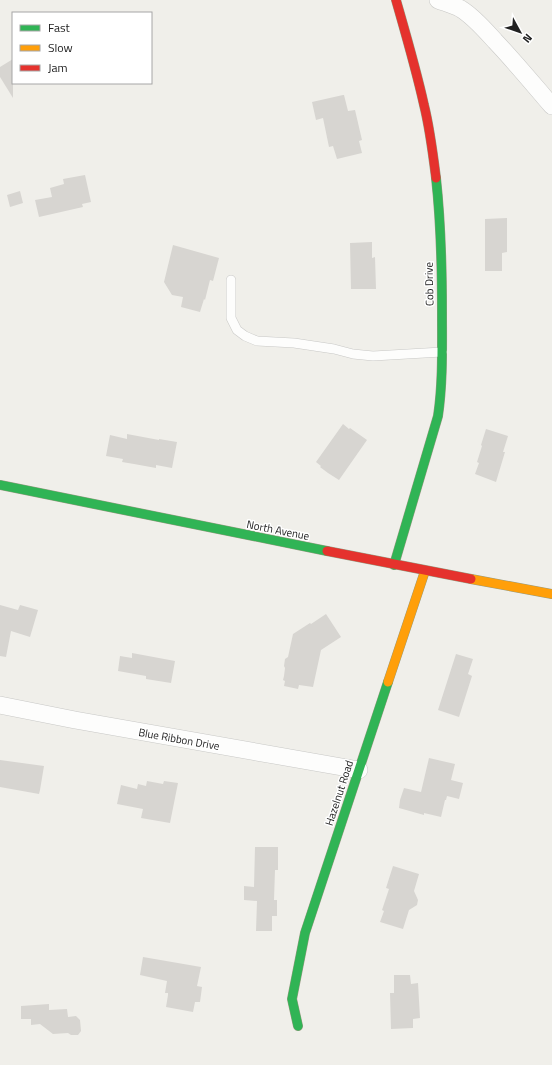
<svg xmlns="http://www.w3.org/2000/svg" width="552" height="1065" font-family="'Titillium Web',sans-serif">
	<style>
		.building { fill: #d7d5d1 }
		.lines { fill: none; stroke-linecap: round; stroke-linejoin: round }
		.lane-casing { stroke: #c8c8c6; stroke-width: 10 }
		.street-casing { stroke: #c8c8c6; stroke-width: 18 }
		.fast-casing { stroke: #969b81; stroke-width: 10 }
		.slow-casing { stroke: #969b81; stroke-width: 10 }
		.jam-casing { stroke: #969b81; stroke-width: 10 }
		.lane { stroke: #fdfdfc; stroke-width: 9 }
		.street { stroke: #fdfdfc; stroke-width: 17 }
		.fast { stroke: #30b455; stroke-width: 9 }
		.slow { stroke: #ff9f0a; stroke-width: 9 }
		.jam { stroke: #e5322d; stroke-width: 9 }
		.labels { text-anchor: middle; stroke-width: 3; stroke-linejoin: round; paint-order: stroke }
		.street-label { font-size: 11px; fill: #212121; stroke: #fff }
	</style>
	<rect width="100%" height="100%" fill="#f0efea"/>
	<g class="building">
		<path d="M13 59V98L0 77V67Z"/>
		<path d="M343 95H344L348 111 355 110 362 140 359 141 362 153 337 159 333 146 329 147 323 118 316 120 312 102Z"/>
		<path d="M85 175 91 202 82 204 83 207 39 217 35 200 52 197 50 188 64 184 63 179Z"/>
		<path d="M20 191 23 203 10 207 7 195Z"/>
		<path d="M507 218V252L502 253V271H485V219Z"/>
		<path d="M372 242V258L375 257 376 289H351L350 243Z"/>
		<path d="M173 245 219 258 213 281 210 280 205 300 204 299 200 312 181 307 183 297 172 295 164 282Z"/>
		<path d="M343 424 349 429 350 428 367 440 339 480 328 473 320 467 321 466 316 462Z"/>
		<path d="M486 429 508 436 503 452H505L496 482 475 474 479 463 477 462 482 446 481 445Z"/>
		<path d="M127 434 159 440V439L177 442 172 468 156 465V468L134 464 122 462 123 459 106 456 110 435 127 439Z"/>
		<path d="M0 605 18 610 20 605 38 610 30 637 11 631 6 657 0 656Z"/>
		<path d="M326 614 341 637 321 650 313 687 299 685 298 689 284 686 285 681 283 680 284 676 285 668 284 666 285 659 288 657 293 634 310 623 311 624Z"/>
		<path d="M132 653 175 661 171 683 146 679V676L118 671 120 656 132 658Z"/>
		<path d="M456 654 473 659 468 674 472 676 459 717 438 710Z"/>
		<path d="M429 758 455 764 451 780 463 783 459 799 447 796 446 800H445L441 817 424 813V815L399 808 400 800 404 788 421 792Z"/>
		<path d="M0 760 44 766 40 790 39 794 0 787Z"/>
		<path d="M147 781 163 784 164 781 178 783 170 823 141 818 143 809 117 804 121 785 137 789 138 784 146 786Z"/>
		<path d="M255 847H278V870H275L274 900H277V916H272V931H256L257 901 244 900V886L254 887Z"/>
		<path d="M393 866 419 874 414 891 418 900 417 905 409 910 403 929 380 922 384 911 382 910 389 889 386 888Z"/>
		<path d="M143 957 201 967 197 986 202 987 200 1002H195L193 1012 166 1007 168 995V993H165L167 981 140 975Z"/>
		<path d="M394 975H410L411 984 418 983 420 1018 413 1019V1028L391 1029 390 993H394Z"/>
		<path d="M49 1004V1010L67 1009 68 1017 76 1016 80 1020 81 1031 78 1035H71L68 1033 53 1034 40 1024 31 1025V1019H21V1006Z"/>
	</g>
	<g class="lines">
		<defs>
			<path id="lane" d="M231 280V318L237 330 245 336 257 341 294 343 334 349 353 354 373 356 442 352"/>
			<g id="street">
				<path d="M438 0C446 3 454 5 461 9 474 17 485 30 495 41 515 62 533 84 552 106"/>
				<path d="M0 705 75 720 359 770"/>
			</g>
			<g id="fast">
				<path d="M0 485 327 551"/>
				<path d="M394 565 438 416C443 382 442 347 442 312 442 268 441 223 436 178"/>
				<path d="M298 1026 292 999 305 933 388 682"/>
			</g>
			<g id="slow">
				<path d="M471 579 552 594"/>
				<path d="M388 682 425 571"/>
			</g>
			<g id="jam">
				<path d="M396 0C406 35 416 69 424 105 430 129 433 154 436 178"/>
				<path d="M327 551 471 579"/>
			</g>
		</defs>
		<use href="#lane" class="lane-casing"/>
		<use href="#street" class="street-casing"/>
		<use href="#fast" class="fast-casing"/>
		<use href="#slow" class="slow-casing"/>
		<use href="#jam" class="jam-casing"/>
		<use href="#lane" class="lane"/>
		<use href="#street" class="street"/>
		<use href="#fast" class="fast"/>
		<use href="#slow" class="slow"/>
		<use href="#jam" class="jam"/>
	</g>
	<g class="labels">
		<g class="street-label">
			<text transform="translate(429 284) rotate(-91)" y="4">Cob Drive</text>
			<text transform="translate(278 530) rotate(11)" y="4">North Avenue</text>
			<text transform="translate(179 739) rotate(10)" y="4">Blue Ribbon Drive</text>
			<text transform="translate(339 793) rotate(-72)" y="4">Hazelnut Road</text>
		</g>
	</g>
	<rect x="12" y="12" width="140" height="72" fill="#ffffff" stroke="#a6a6a6"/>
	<rect x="20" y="25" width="20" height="6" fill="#30b455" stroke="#a6a6a6"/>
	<text x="48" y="32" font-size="12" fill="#212121">Fast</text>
	<rect x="20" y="45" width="20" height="6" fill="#ff9f0a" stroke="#a6a6a6"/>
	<text x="48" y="52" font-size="12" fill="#212121">Slow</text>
	<rect x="20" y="65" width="20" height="6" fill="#e5322d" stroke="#a6a6a6"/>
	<text x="48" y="72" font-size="12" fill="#212121">Jam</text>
	<g transform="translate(520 32) rotate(130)" stroke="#ffffff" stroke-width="3" paint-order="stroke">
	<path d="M0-3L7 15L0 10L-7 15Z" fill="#212121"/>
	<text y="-6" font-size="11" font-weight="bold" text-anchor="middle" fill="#212121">N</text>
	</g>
</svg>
